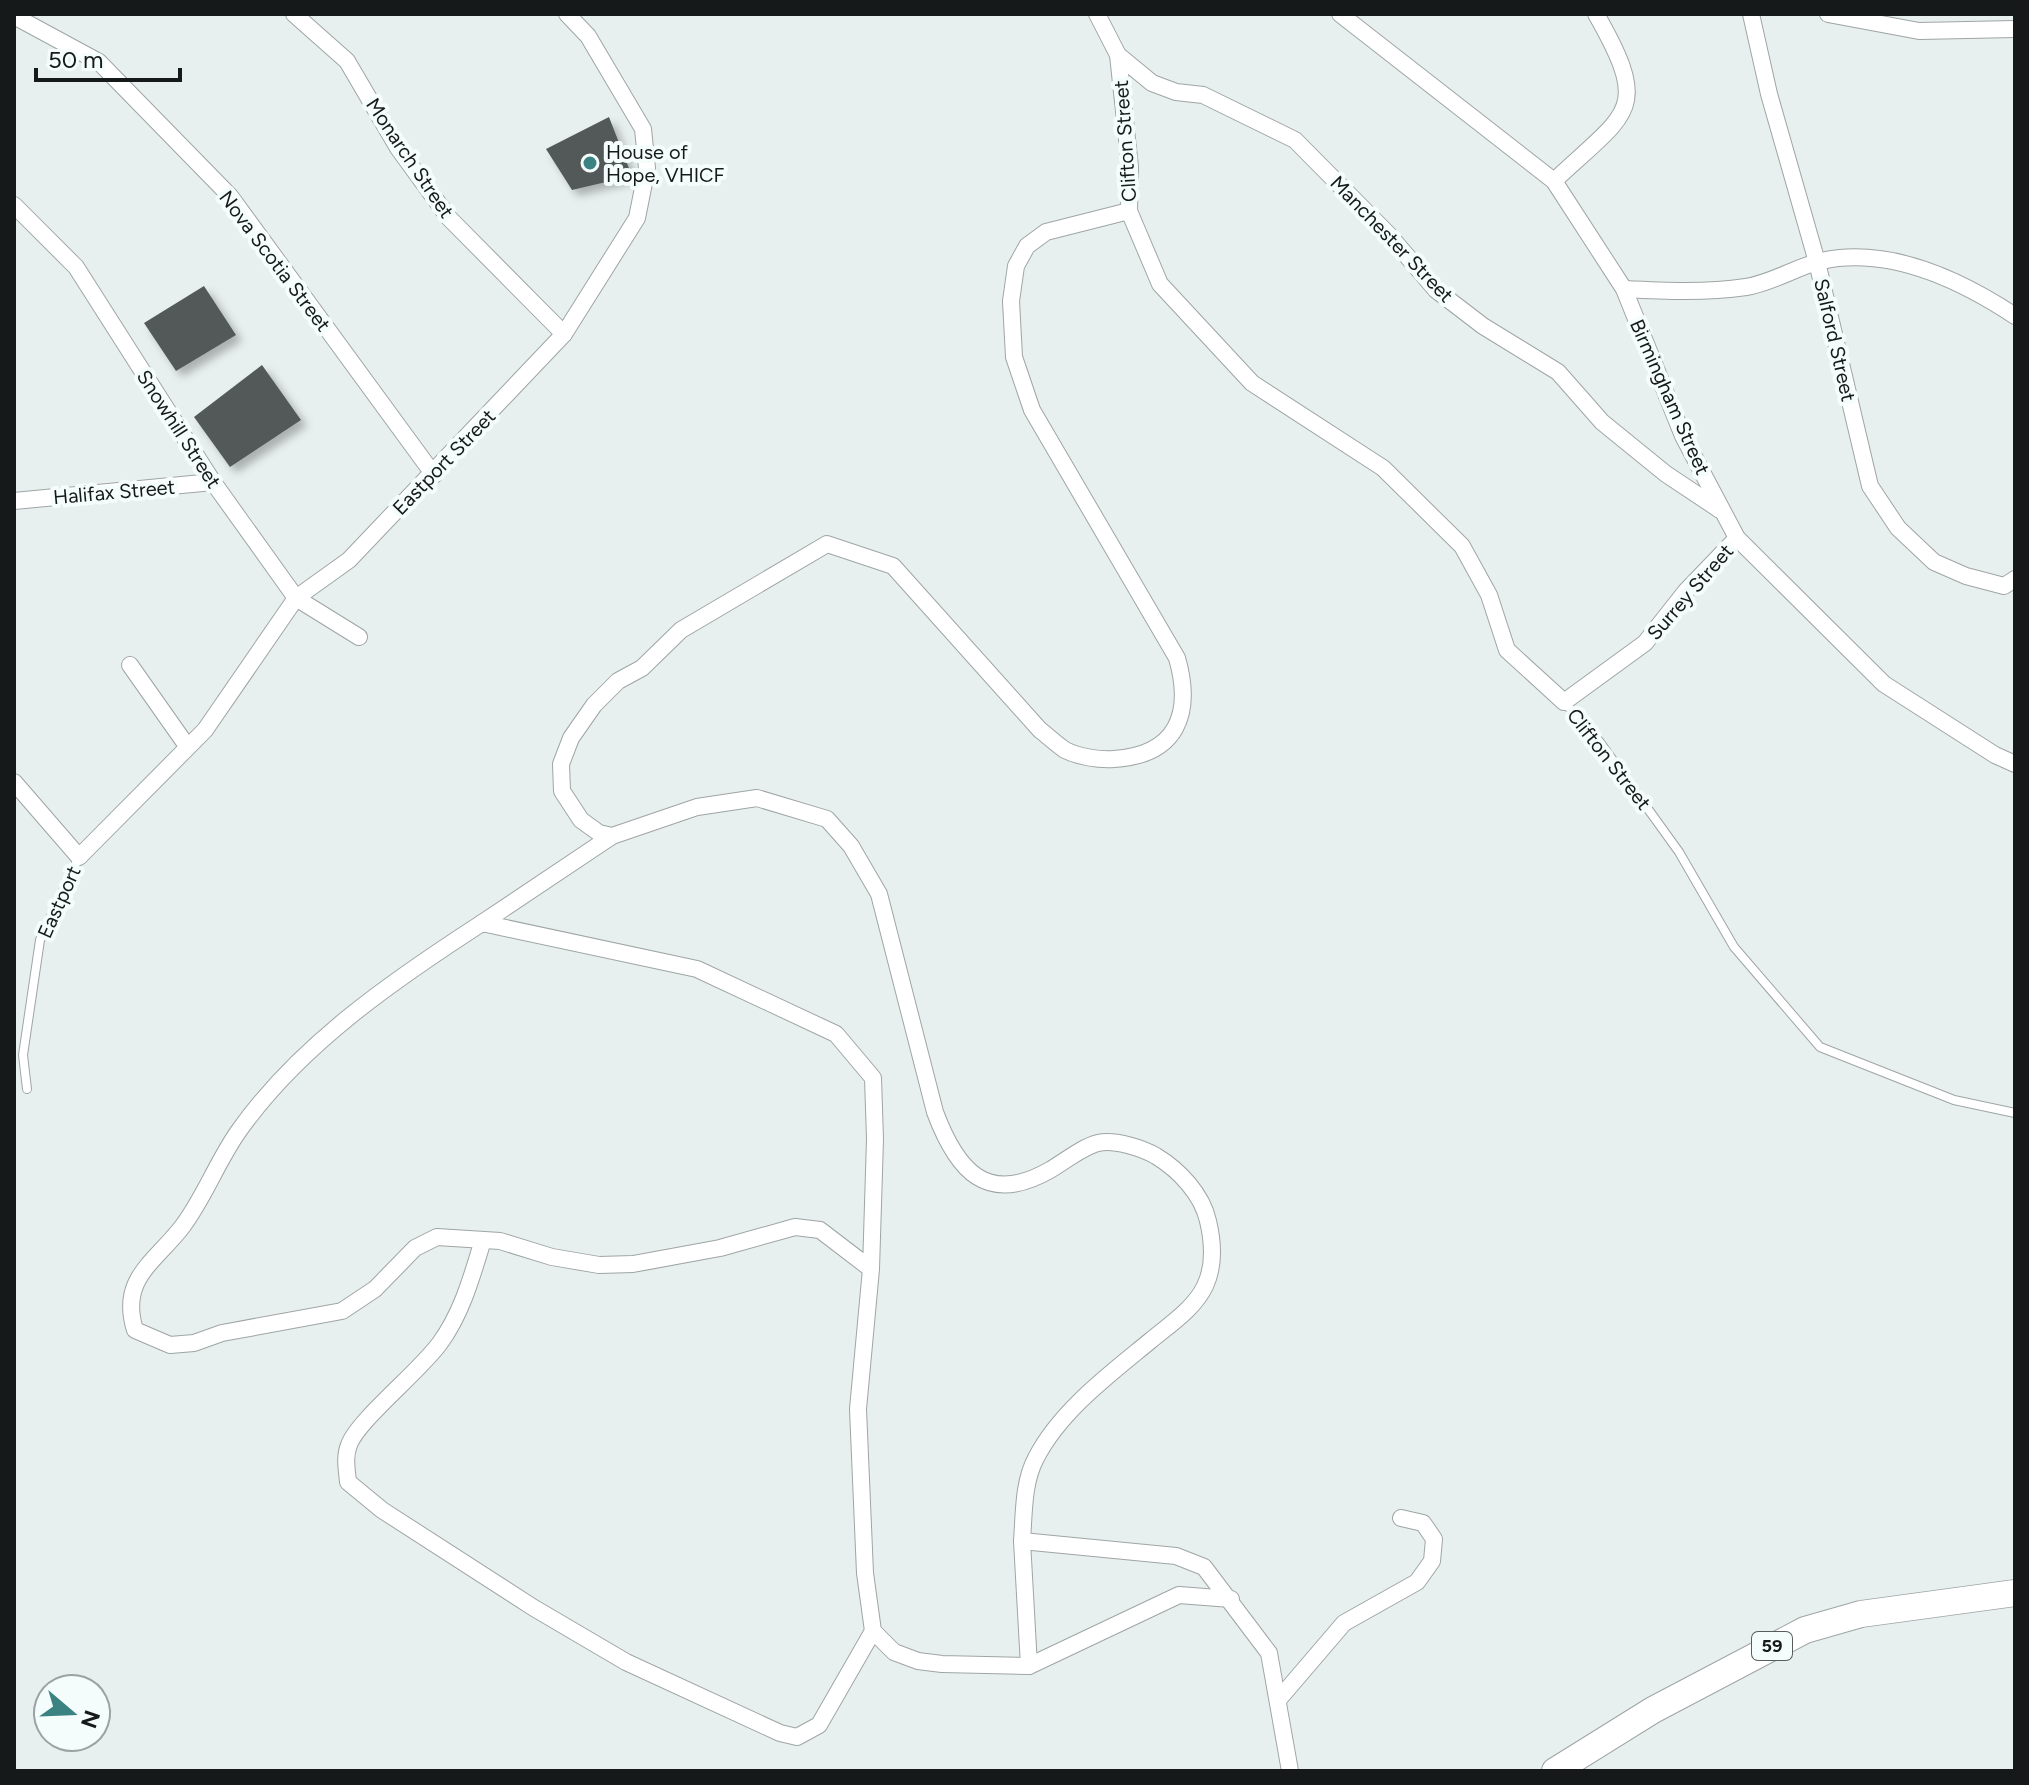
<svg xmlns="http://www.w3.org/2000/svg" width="2029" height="1785" font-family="Figtree,sans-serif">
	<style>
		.building { fill: #525858; filter: url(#shadow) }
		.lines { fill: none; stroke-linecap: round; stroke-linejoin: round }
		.service-casing { stroke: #9fa5a5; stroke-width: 10 }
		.minor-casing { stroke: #9fa5a5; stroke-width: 18 }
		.primary-casing { stroke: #9fa5a5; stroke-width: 28 }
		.service { stroke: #fff; stroke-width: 8 }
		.minor { stroke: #fff; stroke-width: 16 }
		.primary { stroke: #fff; stroke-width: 26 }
		.poi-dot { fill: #3a8382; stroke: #f5fcfc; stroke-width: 3 }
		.labels { text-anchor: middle; stroke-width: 8; stroke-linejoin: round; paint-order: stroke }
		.shield { fill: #f5fcfc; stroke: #595d5d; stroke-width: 2 }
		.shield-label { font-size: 18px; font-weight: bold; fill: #161919 }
		.street-label { font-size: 20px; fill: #161919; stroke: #f5fcfc }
		.poi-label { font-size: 20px; fill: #161919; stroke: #f5fcfc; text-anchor: start }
	</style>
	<defs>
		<filter id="shadow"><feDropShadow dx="6" dy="6" stdDeviation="4" flood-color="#0004"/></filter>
	</defs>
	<rect width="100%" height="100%" fill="#e8efef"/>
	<g class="building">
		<path d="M609 117 632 176 572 190 546 149Z"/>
		<path d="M204 286 236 335 176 371 144 323Z"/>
		<path d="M262 365 301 420 230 467 194 417Z"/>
	</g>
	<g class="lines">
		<defs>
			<g id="service">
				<path d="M1564 702 1599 741 1679 852 1734 947 1820 1047 1954 1100 2015 1113"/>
				<path d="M27 1089 23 1055 40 940 79 857"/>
			</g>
			<g id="minor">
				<path d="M294 14 347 61 398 148 449 218 564 334"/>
				<path d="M1097 14 1118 55 1130 167 1129 211 1160 284 1252 383 1383 468 1462 546 1489 595 1507 650 1564 702 1645 643 1686 591 1737 538"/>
				<path d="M1340 14 1554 181 1624 289 1683 436 1737 538 1884 684 1995 755 2015 764"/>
				<path d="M1751 14 1769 94 1817 262 1870 486 1898 528 1934 562 1966 576 2004 586 2015 579"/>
				<path d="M1828 14 1919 31 2015 29"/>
				<path d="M14 16 99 62 230 196 434 475"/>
				<path d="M1118 55 1152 83 1176 92 1203 95 1295 140 1389 235 1436 290 1483 326 1558 372 1602 422 1666 474 1720 510"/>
				<path d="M1554 181C1628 111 1652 112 1596 14"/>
				<path d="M14 205 76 267 213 482 296 598 359 637"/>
				<path d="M1129 211 1046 232 1027 246 1016 266 1011 301 1014 357 1032 410 1177 658C1193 714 1177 755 1114 759 1099 760 1079 757 1065 750 1056 744 1048 736 1040 730L893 566 827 544 681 630 642 668 618 681 594 705 571 738 561 764 562 791 581 820 599 833 612 836 697 807 757 798 827 819 851 846 879 894 935 1112C957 1171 987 1206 1050 1170 1064 1162 1082 1147 1098 1143 1114 1139 1142 1148 1156 1156 1179 1170 1202 1194 1208 1221 1213 1242 1215 1265 1205 1286 1194 1309 1169 1325 1150 1341 1110 1374 1060 1411 1036 1458 1023 1482 1024 1514 1022 1541L1176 1556 1204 1567 1269 1653 1290 1771"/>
				<path d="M1624 289C1664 291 1706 293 1746 287 1772 283 1796 267 1821 261 1889 246 1959 279 2015 316"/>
				<path d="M14 501 213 482"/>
				<path d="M130 665 187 746"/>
				<path d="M14 782 79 857 205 730 296 598 349 560 564 334 637 218 647 168 643 129 588 36 567 14"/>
				<path d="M482 923 612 836"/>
				<path d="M483 1240C472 1276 462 1313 440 1343 420 1371 357 1421 349 1445 344 1457 347 1470 348 1482L382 1510 534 1608 626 1662 780 1733 797 1737 819 1725 873 1631"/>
				<path d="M871 1269 820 1230 795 1227 720 1248 633 1264 599 1265 552 1257 500 1241 437 1237 415 1248 375 1289 342 1311 222 1333 194 1343 170 1345 135 1330C119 1279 155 1262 182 1227 204 1198 217 1162 238 1132 299 1045 394 980 482 923L697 969 836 1034 873 1078 875 1139 871 1269 858 1409 865 1573 873 1631 894 1652 918 1661 942 1664 1029 1666 1179 1595 1231 1599"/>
				<path d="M1022 1541 1029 1666"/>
				<path d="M1279 1699 1344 1623 1417 1582 1432 1561 1434 1539 1423 1523 1401 1518"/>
			</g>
			<path id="primary" d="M1555 1771 1653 1710 1805 1630 1861 1614 2015 1593"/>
		</defs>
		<use href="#service" class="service-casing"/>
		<use href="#minor" class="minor-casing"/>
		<use href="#primary" class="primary-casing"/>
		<use href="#service" class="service"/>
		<use href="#minor" class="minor"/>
		<use href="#primary" class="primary"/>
	</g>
	<circle class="poi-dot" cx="590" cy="163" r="8"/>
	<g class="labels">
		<rect class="shield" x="1752" y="1632" width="40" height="28" rx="6"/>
		<g class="shield-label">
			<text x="1772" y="1652">59</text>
		</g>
		<g class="street-label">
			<text transform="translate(1125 141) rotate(-94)" y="7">Clifton Street</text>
			<text transform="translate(410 158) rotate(56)" y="7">Monarch Street</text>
			<text transform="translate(1392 239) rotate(46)" y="7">Manchester Street</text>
			<text transform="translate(275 261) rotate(53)" y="7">Nova Scotia Street</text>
			<text transform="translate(1835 340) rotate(77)" y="7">Salford Street</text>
			<text transform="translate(1670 397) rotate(66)" y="7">Birmingham Street</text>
			<text transform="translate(179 429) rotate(57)" y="7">Snowhill Street</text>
			<text transform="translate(444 462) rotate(-46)" y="7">Eastport Street</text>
			<text transform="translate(114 492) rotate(-5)" y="7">Halifax Street</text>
			<text transform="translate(1690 592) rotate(-49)" y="7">Surrey Street</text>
			<text transform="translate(1609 759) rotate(52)" y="7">Clifton Street</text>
			<text transform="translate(59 902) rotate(-66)" y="7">Eastport</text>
		</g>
		<g class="poi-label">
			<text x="606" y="159">House of<tspan x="606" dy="23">Hope, VHICF</tspan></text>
		</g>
	</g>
	<rect width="2029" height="1785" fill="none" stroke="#161919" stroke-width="32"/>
	<g transform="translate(72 1713) rotate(109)"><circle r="38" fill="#f5fcfc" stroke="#9ca1a1" stroke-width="2"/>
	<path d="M0-6L14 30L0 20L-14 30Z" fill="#3a8382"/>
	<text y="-12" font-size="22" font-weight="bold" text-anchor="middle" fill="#161919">N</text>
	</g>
	<path d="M36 68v12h144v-12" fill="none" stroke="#161919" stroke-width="4"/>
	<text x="48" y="68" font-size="24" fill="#161919" stroke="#f5fcfc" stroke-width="6" paint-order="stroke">50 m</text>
</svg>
